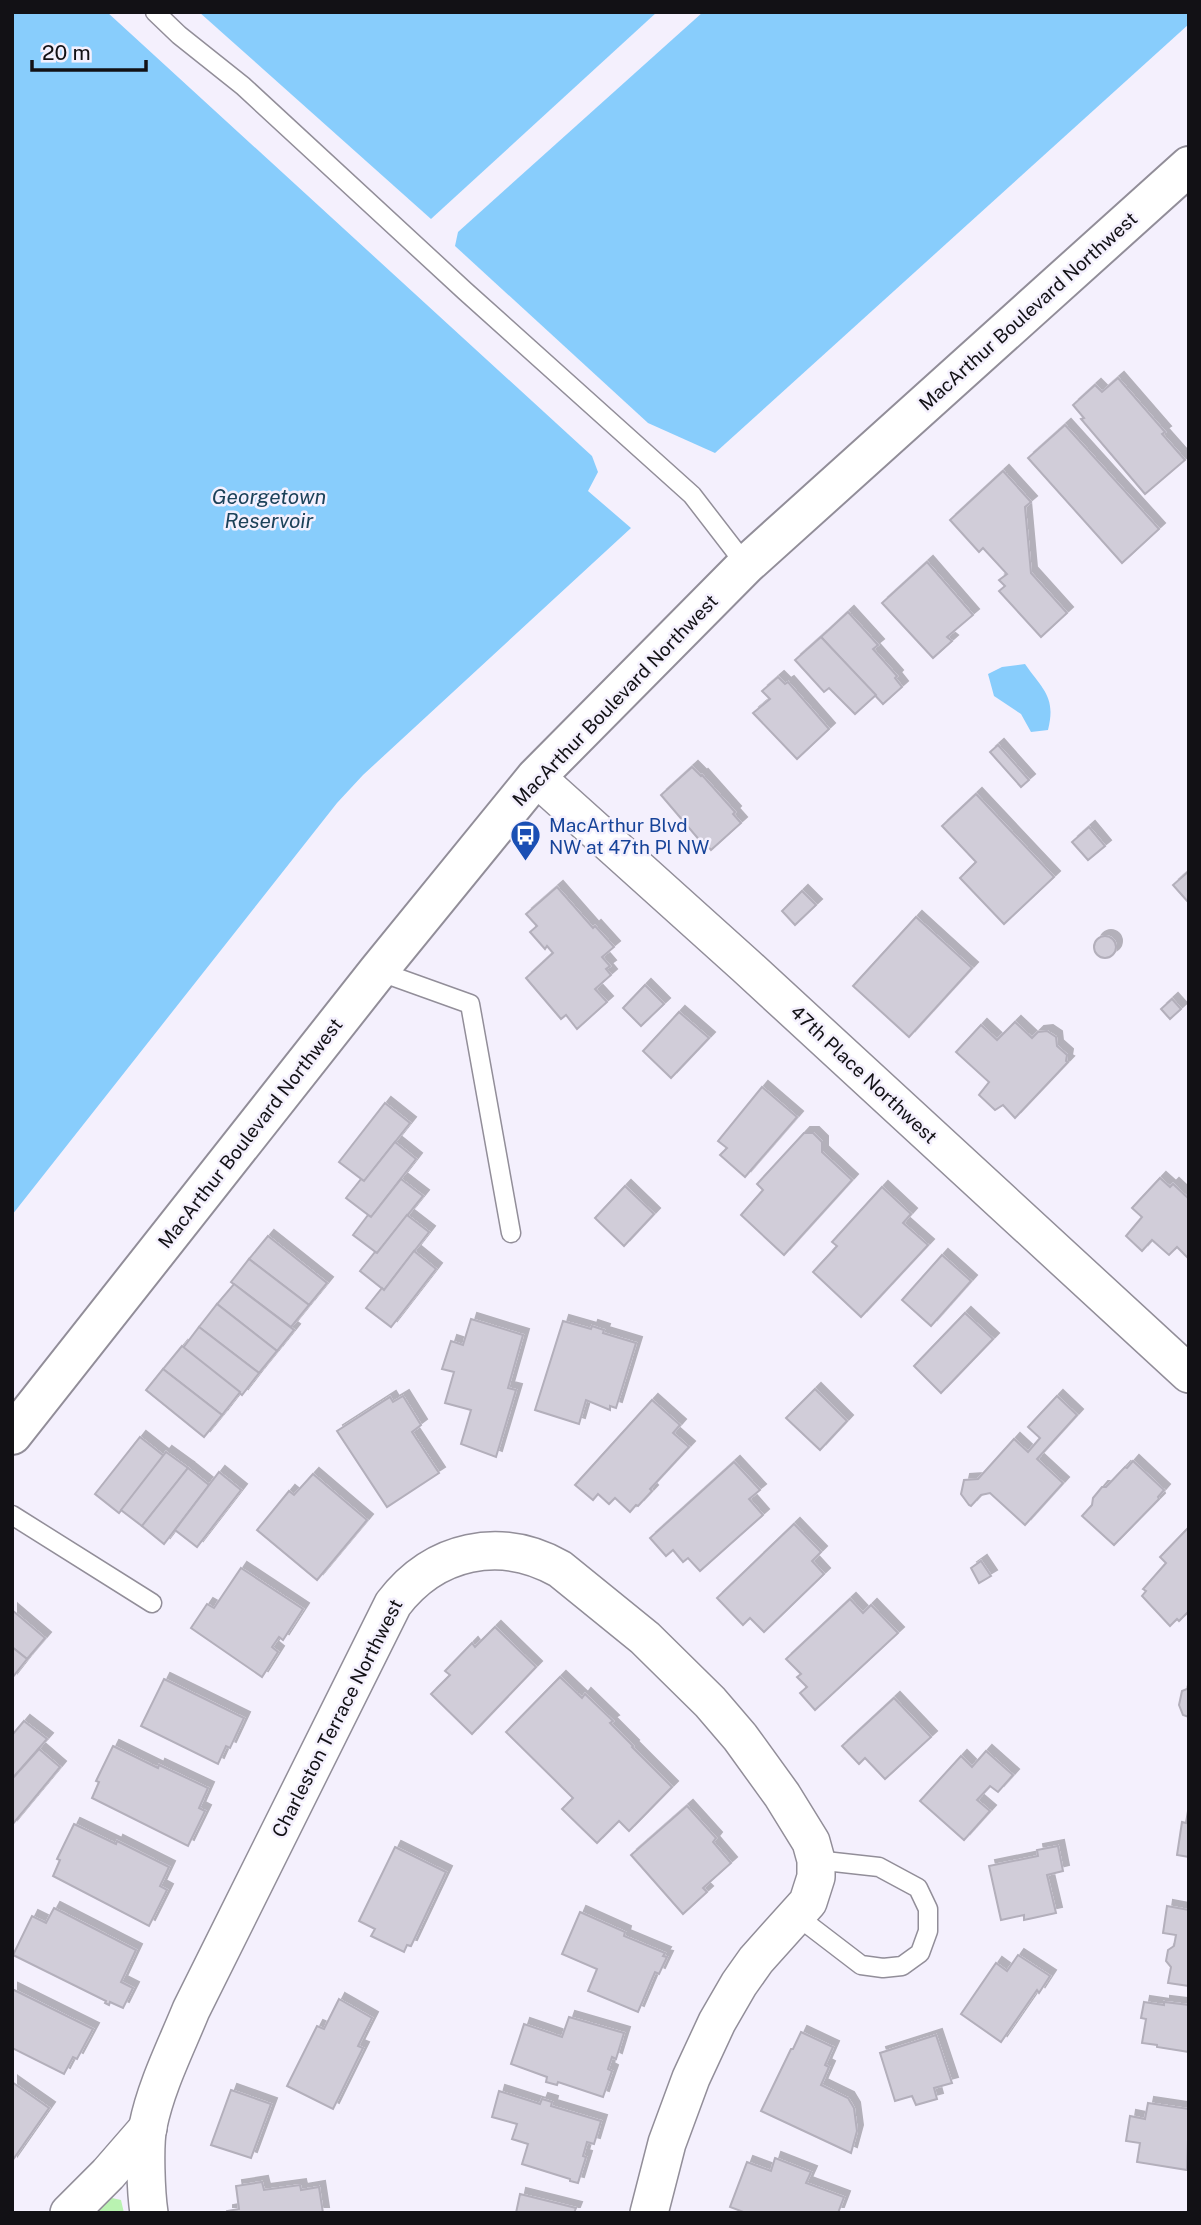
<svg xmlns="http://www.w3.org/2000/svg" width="1201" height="2225" font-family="'Public Sans',sans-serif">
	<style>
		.green { fill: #b9f3b1 }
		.water { fill: #88cdfc }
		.building { fill: #d1cdd9; stroke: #b3afbb; stroke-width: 2; filter: url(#shadow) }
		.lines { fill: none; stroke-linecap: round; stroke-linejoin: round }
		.service-casing { stroke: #928e99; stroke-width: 21 }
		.minor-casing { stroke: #928e99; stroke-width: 40 }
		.secondary-casing { stroke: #928e99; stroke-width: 42 }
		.service { stroke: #fff; stroke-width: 18 }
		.minor { stroke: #fff; stroke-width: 37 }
		.secondary { stroke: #fff; stroke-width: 38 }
		.labels { text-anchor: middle; stroke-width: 5; stroke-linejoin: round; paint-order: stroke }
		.street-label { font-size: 19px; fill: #121115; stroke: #f4f0fd }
		.transit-label { font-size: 19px; fill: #164399; stroke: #f4f0fd; text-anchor: start }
		.water-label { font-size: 21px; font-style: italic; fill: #1c425a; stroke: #f4f0fd }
	</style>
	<defs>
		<filter id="shadow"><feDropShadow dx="6" dy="-6" stdDeviation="0" flood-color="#0004"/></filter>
	</defs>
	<rect width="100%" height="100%" fill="#f4f0fd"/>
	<path class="green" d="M112 2198 121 2200 124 2213H95Z"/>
	<g class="water">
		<path d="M12 12H107L592 456 598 472 588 491 631 528 363 775 337 803 12 1215Z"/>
		<path d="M199 12H657L431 219Z"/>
		<path d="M703 12H1189V24L715 453 648 423 455 246 458 232Z"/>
		<path d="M1025 664C1044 691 1056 697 1048 730L1031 732 1021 714 994 696 988 674 1002 667Z"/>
	</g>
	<g class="building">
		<path d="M1118 378 1165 432 1162 434 1185 460 1145 494 1081 419 1084 418 1073 405 1095 385 1102 392Z"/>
		<path d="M1065 425 1159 529 1122 563 1028 458Z"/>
		<path d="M1003 471 1031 502 1025 507 1031 573 1067 613 1041 637 999 591 1005 586 999 580 1007 574 983 548 979 552 950 520Z"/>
		<path d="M927 562 973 615 947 637 952 641 933 658 882 603Z"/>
		<path d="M848 612 878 645 873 649 897 676 895 678 902 687 883 704 821 637Z"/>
		<path d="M821 637 876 695 855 714 829 688 824 692 795 660Z"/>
		<path d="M778 677 785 684 788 682 829 729 797 759 753 713 770 699 762 691Z"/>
		<path d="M998 745 1029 780 1021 787 990 752Z"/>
		<path d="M692 767 701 776 702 775 735 812 733 814 741 823 711 850 703 840 701 842 661 795Z"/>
		<path d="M976 794 1054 877 1004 924 960 878 976 862 942 826Z"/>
		<path d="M1089 827 1105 846 1088 860 1072 842Z"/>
		<path d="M1189 871V903L1173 885Z"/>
		<path d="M557 887 593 928 595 926 614 947 602 957 610 966 606 969 611 975 595 989 607 1002 577 1029 566 1015 561 1019 526 978 553 953 547 946 545 949 530 932 537 926 526 914Z"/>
		<path d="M802 891 816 905 795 925 782 911Z"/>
		<path d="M916 917 972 968 909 1037 853 986Z"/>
		<circle cx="1105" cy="947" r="11"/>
		<path d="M645 985 664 1004 641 1026 623 1008Z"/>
		<path d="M1172 999 1181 1009 1170 1019 1161 1009Z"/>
		<path d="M679 1012 709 1038 671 1078 643 1051Z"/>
		<path d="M1015 1022 1032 1038 1038 1032 1047 1031 1056 1037 1057 1046 1067 1055 1066 1061 1068 1062 1015 1118 1003 1105 995 1110 979 1095 989 1082 956 1052 981 1025 997 1040Z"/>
		<path d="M762 1087 797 1117 745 1177 720 1155 727 1148 718 1141Z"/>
		<path d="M385 1103 410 1123 364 1181 339 1162Z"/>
		<path d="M804 1133H813L822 1142V1152L852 1180 784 1255 741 1215 763 1190 757 1184Z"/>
		<path d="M395 1142 416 1159 371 1217 346 1198 361 1179 364 1181Z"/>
		<path d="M1160 1178 1170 1187 1173 1184 1189 1199V1259L1177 1247 1169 1255 1152 1240 1142 1251 1126 1236 1142 1217 1132 1208Z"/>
		<path d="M401 1179 423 1196 377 1253 353 1235 368 1215 371 1217Z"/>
		<path d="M625 1186 654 1214 624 1246 595 1218Z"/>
		<path d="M882 1187 911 1214 903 1223 928 1245 861 1317 813 1272 837 1246 832 1242Z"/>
		<path d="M407 1215 429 1232 384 1290 360 1271 375 1252 377 1253Z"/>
		<path d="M268 1236 327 1283 309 1305 249 1259Z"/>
		<path d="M414 1251 436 1269 391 1327 366 1308 382 1288 384 1290Z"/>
		<path d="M942 1255 971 1281 931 1326 902 1300Z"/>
		<path d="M249 1259 309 1305 291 1327 231 1282Z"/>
		<path d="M234 1284 294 1330 277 1351 217 1304Z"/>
		<path d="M217 1304 277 1351 259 1373 199 1327Z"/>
		<path d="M965 1313 993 1339 941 1393 914 1366Z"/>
		<path d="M471 1319 523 1335 508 1388 516 1390 496 1457 461 1444 471 1410 445 1403 454 1372 442 1369 451 1341 463 1345Z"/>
		<path d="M563 1321 591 1329 592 1326 604 1330 603 1333 636 1343 616 1408 610 1406V1410L586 1400 579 1424 535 1410Z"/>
		<path d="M199 1327 259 1373 242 1395 183 1348Z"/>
		<path d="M182 1346 240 1392 222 1415 163 1369Z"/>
		<path d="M163 1369 222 1415 204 1437 146 1390Z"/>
		<path d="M815 1389 847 1421 820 1450 786 1418Z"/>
		<path d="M403 1396 421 1425 412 1432 439 1473 387 1507 337 1431 390 1397 393 1402Z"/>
		<path d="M1057 1396 1077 1415 1037 1459 1063 1483 1025 1525 990 1493 981 1495 971 1506 969 1505 961 1494 964 1480 978 1479 1014 1439 1028 1452 1040 1438 1028 1427Z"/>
		<path d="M652 1400 680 1425 673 1433 689 1447 650 1489 652 1491 638 1506 636 1505 630 1512 615 1498 609 1504 598 1494 593 1500 575 1485Z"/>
		<path d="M140 1437 164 1456 119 1513 95 1494Z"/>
		<path d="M166 1452 188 1468 142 1526 121 1510Z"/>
		<path d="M1133 1461 1164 1490 1158 1497 1159 1499 1114 1545 1082 1516 1092 1505 1093 1498 1102 1487H1106L1125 1467 1127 1468Z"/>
		<path d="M734 1462 760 1490 749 1499 763 1515 700 1571 688 1558 683 1562 673 1550 666 1556 650 1538Z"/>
		<path d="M188 1468 209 1485 164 1544 142 1526Z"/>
		<path d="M219 1472 241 1490 197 1547 175 1530Z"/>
		<path d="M313 1474 367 1520 317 1580 257 1530 289 1491 294 1495Z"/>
		<path d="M794 1524 821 1552 812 1561 824 1574 764 1632 750 1618 743 1625 717 1598Z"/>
		<path d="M1189 1527V1611L1179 1621 1177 1619 1170 1626 1142 1596 1146 1591 1143 1589 1166 1563 1160 1557Z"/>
		<path d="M981 1561 991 1576 979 1583 971 1568Z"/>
		<path d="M241 1568 303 1609 283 1640 279 1637 272 1647 278 1652 262 1677 191 1628 207 1604 214 1608Z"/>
		<path d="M850 1599 863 1613 871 1605 898 1633 815 1710 800 1693 807 1687 797 1677 801 1674 786 1659Z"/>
		<path d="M12 1610 45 1638 27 1659 12 1647Z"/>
		<path d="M495 1627 536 1667 472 1734 431 1694 450 1675 445 1671 472 1643 475 1647Z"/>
		<path d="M12 1647 27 1659 12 1678Z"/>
		<path d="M560 1677 582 1698 585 1694 613 1721 610 1723 633 1746 632 1747 672 1787 629 1831 619 1821 597 1843 562 1809 573 1798 506 1732Z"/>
		<path d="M164 1679 244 1718 230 1748 226 1746 218 1764 141 1726Z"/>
		<path d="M1189 1688V1717L1183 1715 1179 1705 1182 1691Z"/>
		<path d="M894 1698 931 1737 885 1779 865 1758 859 1764 842 1746Z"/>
		<path d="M24 1721 47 1739 12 1779V1735Z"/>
		<path d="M113 1746 158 1768 159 1765 208 1788 199 1808 205 1811 188 1846 92 1798 99 1782 96 1781Z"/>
		<path d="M39 1749 60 1767 12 1825V1779Z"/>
		<path d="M986 1751 1013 1775 998 1792 990 1786 977 1800 990 1811 964 1840 920 1801 961 1756 972 1767Z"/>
		<path d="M1189 1805V1857L1177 1855 1182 1822 1186 1823Z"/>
		<path d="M687 1806 716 1838 713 1842 731 1863 703 1888 707 1892 683 1914 631 1855Z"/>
		<path d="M74 1824 116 1844 117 1841 169 1867 160 1886 167 1890 149 1926 53 1876 60 1860 57 1859Z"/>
		<path d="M1058 1846 1063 1871 1047 1875 1056 1913 1024 1920V1915L1001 1920 989 1866 1038 1856 1037 1850Z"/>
		<path d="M395 1847 446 1872 411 1946 407 1945 404 1952 371 1936 375 1929 359 1921Z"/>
		<path d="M1167 1906 1189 1910V1986L1168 1983 1171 1967 1166 1961 1168 1950 1174 1946 1176 1935 1163 1933Z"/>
		<path d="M54 1908 136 1950 121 1982 133 1988 123 2008 110 2002 109 2005 105 2003 106 2001 13 1955 32 1916 46 1923Z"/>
		<path d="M580 1912 625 1932 624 1936 665 1953 663 1956 667 1957 659 1974 655 1972 638 2012 588 1991 597 1969 562 1954Z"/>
		<path d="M1018 1955 1050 1976 1039 1993 1037 1990 1001 2042 961 2014 996 1963 1007 1971Z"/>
		<path d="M12 1989 93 2029 77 2059 73 2057 64 2074 12 2048Z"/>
		<path d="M339 1999 372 2018 358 2046 363 2048 333 2109 287 2086 317 2026 324 2029Z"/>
		<path d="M1144 2002 1164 2005V2002L1189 2005V2052L1157 2047V2045L1142 2043 1146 2019 1141 2018Z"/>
		<path d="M569 2017 624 2033 616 2059 612 2057 608 2069 612 2071 603 2097 558 2082 557 2085 546 2082 547 2077 511 2064 524 2024 562 2037Z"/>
		<path d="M801 2032 833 2047 825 2065 829 2067 821 2085 848 2098 854 2108 857 2131 851 2153 761 2111 791 2049H793Z"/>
		<path d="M936 2035 952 2083 934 2088 937 2099 916 2105 912 2096 895 2101 880 2053Z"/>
		<path d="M12 2082 49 2108 12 2161Z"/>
		<path d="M231 2090 271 2104 251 2158 211 2145Z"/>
		<path d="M499 2091 540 2104 542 2099 552 2102 551 2106 601 2121 594 2144 587 2142 583 2156 586 2157 578 2183 570 2181V2179L522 2164 528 2144 512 2139 517 2124 492 2117Z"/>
		<path d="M1148 2103 1189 2109 1187 2170 1137 2162 1140 2143 1126 2141 1130 2116 1145 2119Z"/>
		<path d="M775 2158 811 2172 806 2183 844 2197 838 2213H746L730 2207 747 2162 771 2171Z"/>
		<path d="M262 2182 264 2190 300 2185 301 2190 319 2187 323 2213H227V2211L239 2209 236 2186Z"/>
		<path d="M520 2194 576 2208 574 2213H516Z"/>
	</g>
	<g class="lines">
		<defs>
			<g id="service">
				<path d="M155 12 179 35 243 86 465 291 692 495 746 565"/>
				<path d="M378 971 470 1004 511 1233"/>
				<path d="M12 1515 152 1603"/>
				<path d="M797 1916 861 1965 883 1968 902 1966 920 1953 928 1931V1909L918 1888 879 1867 816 1860"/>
			</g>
			<g id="minor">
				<path d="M536 777 746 966 1189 1374"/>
				<path d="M69 2213 108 2174 148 2128"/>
				<path d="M149 2213C146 2193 144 2145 148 2126 156 2086 176 2047 191 2010L393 1604C434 1550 500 1535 560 1569L645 1638 710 1702 740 1737 782 1795 811 1842 816 1860V1877L808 1902 756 1960 739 1984 717 2022 691 2078 667 2143 649 2213"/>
			</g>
			<path id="secondary" d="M12 1435 378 971 536 777 746 565 1189 166"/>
		</defs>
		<use href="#service" class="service-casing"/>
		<use href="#minor" class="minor-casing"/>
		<use href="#secondary" class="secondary-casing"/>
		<use href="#service" class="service"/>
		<use href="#minor" class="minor"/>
		<use href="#secondary" class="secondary"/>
	</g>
	<defs>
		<symbol id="bus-pin" viewBox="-11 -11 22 30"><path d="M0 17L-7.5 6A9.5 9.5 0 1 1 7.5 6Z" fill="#1a4fb4" stroke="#f4f0fd"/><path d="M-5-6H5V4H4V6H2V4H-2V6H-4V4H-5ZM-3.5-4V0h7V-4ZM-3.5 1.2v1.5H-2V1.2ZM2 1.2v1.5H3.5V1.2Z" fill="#fff"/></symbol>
	</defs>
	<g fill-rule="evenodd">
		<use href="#bus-pin" x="508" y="818" width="35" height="47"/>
	</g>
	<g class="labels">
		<g class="street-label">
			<text transform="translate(1028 311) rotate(-42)" y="7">MacArthur Boulevard Northwest</text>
			<text transform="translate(615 700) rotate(-46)" y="7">MacArthur Boulevard Northwest</text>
			<text transform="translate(864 1074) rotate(43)" y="7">47th Place Northwest</text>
			<text transform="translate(250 1133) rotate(-52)" y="7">MacArthur Boulevard Northwest</text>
			<text transform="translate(337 1718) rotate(-63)" y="7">Charleston Terrace Northwest</text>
		</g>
		<g class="transit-label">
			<text x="549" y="832">MacArthur Blvd<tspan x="549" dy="22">NW at 47th Pl NW</tspan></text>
		</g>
		<g class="water-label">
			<text x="269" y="504">Georgetown<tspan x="269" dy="24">Reservoir</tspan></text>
		</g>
	</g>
	<rect width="1201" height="2225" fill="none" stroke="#121115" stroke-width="28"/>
	<path d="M32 60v10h114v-10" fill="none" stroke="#121115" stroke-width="3.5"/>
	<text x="42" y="60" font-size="21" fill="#121115" stroke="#f4f0fd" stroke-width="5" paint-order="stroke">20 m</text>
</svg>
